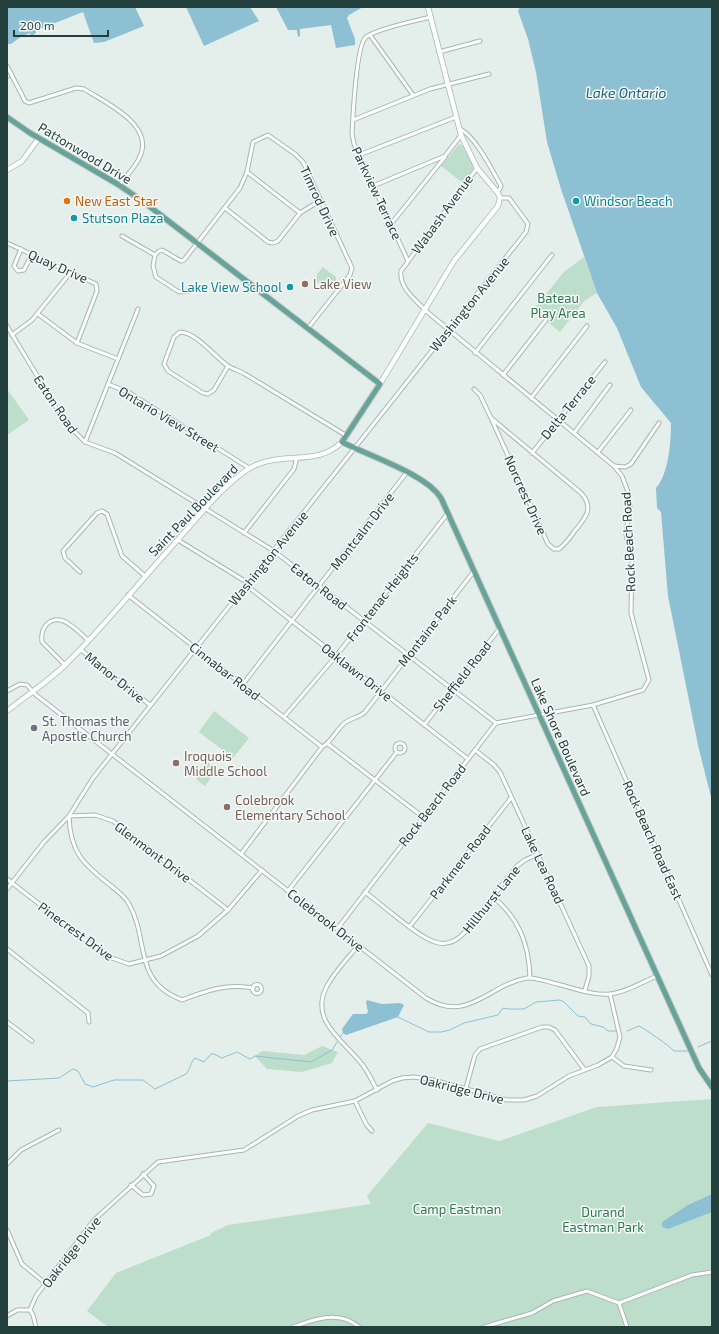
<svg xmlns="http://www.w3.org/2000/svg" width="719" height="1334" font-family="'Exo 2',sans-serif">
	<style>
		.green { fill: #bddeca }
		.water { fill: #8cc0d2 }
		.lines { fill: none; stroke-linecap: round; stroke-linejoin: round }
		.stream { stroke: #8cc0d2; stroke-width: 1 }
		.street-casing { stroke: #a6b6b2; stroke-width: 5 }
		.secondary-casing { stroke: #a2b9b4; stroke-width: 6 }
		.primary-casing { stroke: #c1c9c8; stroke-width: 7 }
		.street { stroke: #fff; stroke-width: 3 }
		.secondary { stroke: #fff; stroke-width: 4.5 }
		.primary { stroke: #68a39a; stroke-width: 5 }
		.food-dot { fill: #e8710a; stroke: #f5faf8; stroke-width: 1.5 }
		.culture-dot { fill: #0f9aa8; stroke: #f5faf8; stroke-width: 1.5 }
		.education-dot { fill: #8d6e63; stroke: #f5faf8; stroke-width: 1.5 }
		.worship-dot { fill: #6b7280; stroke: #f5faf8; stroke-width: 1.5 }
		.labels { text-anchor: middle; stroke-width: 3; stroke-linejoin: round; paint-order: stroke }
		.street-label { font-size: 13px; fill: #233f3b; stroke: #f5faf8 }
		.food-label { font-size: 13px; fill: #c56008; stroke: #f5faf8; text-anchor: start }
		.culture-label { font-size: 13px; fill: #0d838f; stroke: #f5faf8; text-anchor: start }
		.education-label { font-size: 13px; fill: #785e54; stroke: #f5faf8; text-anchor: start }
		.park-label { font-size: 13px; fill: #2d7751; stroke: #f5faf8 }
		.worship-label { font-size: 13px; fill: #5b616d; stroke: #f5faf8; text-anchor: start }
		.water-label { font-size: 14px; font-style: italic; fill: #1c627c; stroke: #f5faf8 }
	</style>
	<rect width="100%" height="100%" fill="#e4eeea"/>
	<g class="green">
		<path d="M459 144 462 145 474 167 463 183 441 166Z"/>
		<path d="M584 257 597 293 585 300 560 332 533 310 564 272Z"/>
		<path d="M323 267 336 277V280L326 291 316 281 317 274Z"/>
		<path d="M7 389 29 420 7 435Z"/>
		<path d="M214 711 249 738 233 758 199 732Z"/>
		<path d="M206 761 214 767 211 771 214 773 205 786 197 780 196 776Z"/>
		<path d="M322 1046 338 1052 332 1063 302 1072 267 1069 255 1056 262 1051 304 1055Z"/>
		<path d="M712 1099V1327H108L87 1311 116 1273 211 1235V1233L228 1225 371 1204 367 1196 428 1123 499 1141 597 1107Z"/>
	</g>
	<g class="water">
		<path d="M7 7H135L144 26 104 42 94 43 83 12 50 25 52 30 50 31 47 25 40 30H36V33L31 36 30 33 22 36 11 44H7Z"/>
		<path d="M186 7H250L259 21 204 46Z"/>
		<path d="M276 7H363L349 15 347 18 355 39V45L336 48 331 25 300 29V36L298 37 297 30H288Z"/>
		<path d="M520 7H712V801L698 745 668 596 661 512 657 508 656 488C669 474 671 441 671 423L641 387 617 328 597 293 561 189 547 142 536 72 528 39 518 11Z"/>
		<path d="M367 1000 382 1004 400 1003 404 1005 398 1017 346 1035 343 1033 342 1029 353 1014H366L368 1012 366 1002Z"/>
		<path d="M712 1194V1212L668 1229 662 1227V1222L688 1205Z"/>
	</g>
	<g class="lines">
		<g class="stream">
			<path d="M7 79 10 77"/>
			<path d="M398 1017 429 1032H441L450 1030 464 1023 498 1015 503 1008 508 1009H524L536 1002 560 1000 564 1002 578 1016 585 1017 591 1024 603 1027 608 1031H617"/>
			<path d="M627 1031 639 1026C645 1029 670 1046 674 1051H688"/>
			<path d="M340 1037 343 1033"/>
			<path d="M698 1047 712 1041"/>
			<path d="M7 1081 59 1078 73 1069 78 1071 85 1084 93 1087 114 1080H143L155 1089 186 1074C191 1068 190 1063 195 1058L204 1062 211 1054H214L222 1058 237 1052 250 1059 255 1056 311 1062 332 1050 337 1042"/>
		</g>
		<defs>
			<g id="street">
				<path d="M370 35 413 95"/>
				<path d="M439 52 480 41"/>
				<path d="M7 66 25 101 29 103 76 88 84 89C104 102 152 123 141 154 137 166 127 175 119 185"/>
				<path d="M353 120 430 89 489 74"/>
				<path d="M460 129C476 137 492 170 501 186L498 193"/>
				<path d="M359 155 456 117"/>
				<path d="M247 172 300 213"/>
				<path d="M373 186 445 156 461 135"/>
				<path d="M225 208 268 242 273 243 278 241 300 213 321 200"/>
				<path d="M391 224 445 157"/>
				<path d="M122 236 155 255"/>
				<path d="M7 243 96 284 97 291 77 343"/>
				<path d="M21 249 14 266 18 271 24 270 32 254"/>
				<path d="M408 261 354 144 352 133C353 116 356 45 366 37 378 28 415 21 431 17"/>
				<path d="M188 291 179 292 156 277 153 266 155 255 159 251 162 250 181 261 184 260 240 188 247 172 253 142 268 135 295 154 303 162 352 268 350 275 308 328"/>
				<path d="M38 314 77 343 118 359"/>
				<path d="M7 326 65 422 85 442 115 453 274 551 496 723"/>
				<path d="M12 335 32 320 71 272"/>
				<path d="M475 353 552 255"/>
				<path d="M228 366 214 390 208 394 203 393 168 371 164 364 174 337 180 332C196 332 215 357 228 366 233 369 240 371 245 374L347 436"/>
				<path d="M503 375 546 320"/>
				<path d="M108 384 130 393 249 468"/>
				<path d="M474 389 480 395 491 418 581 493C595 508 585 519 574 532 570 538 565 544 559 549H554L548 544 491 418"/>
				<path d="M531 398 587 326"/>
				<path d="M574 433 610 385"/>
				<path d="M85 442 138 309"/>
				<path d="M598 452 631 410"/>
				<path d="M532 453 605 362"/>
				<path d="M614 466 625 467 631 464 659 423"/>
				<path d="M244 533 294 469 297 457"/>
				<path d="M178 540 248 583"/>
				<path d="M80 572 65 558 63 551 97 513 102 511 107 514 122 556 145 576"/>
				<path d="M246 585 468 759"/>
				<path d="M128 595 322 747"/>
				<path d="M80 649 150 705"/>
				<path d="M65 665 42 642C41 635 42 629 47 624 61 611 77 631 88 640"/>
				<path d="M243 684 407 472"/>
				<path d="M7 691 20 684 27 685 36 695 426 998C468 1024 488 985 527 978 536 977 548 982 557 984 573 988 594 996 611 994 627 992 642 982 657 976"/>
				<path d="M593 705 712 975"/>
				<path d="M284 717 336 656 448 513"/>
				<path d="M424 725 500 628"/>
				<circle cx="400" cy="748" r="5"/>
				<path d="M328 744 423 817"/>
				<path d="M475 750 494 765 500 772 589 966V976L585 990"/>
				<path d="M241 854 322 747C333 741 336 729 346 722 352 718 360 717 365 712L474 571"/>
				<path d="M7 879 106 956 129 964 161 956 198 936 228 910 262 870"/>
				<path d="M7 889 44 842 69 816 93 778 526 232 528 224 509 198H500"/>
				<path d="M288 891 397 752"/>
				<path d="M365 892C380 903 419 938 435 942 447 946 457 941 465 932L517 866 525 860 538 854"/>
				<path d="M493 897C519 918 529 944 530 978"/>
				<path d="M228 910 113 821 95 815 69 816C70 852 83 864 110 885 117 891 125 896 129 904 150 941 132 981 182 1000 205 991 227 983 253 988"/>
				<path d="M410 926 511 798"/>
				<path d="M337 929 496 723 593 705 643 690 649 680 631 613 632 562 626 534 630 506 628 492 622 476 614 466 426 311C415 299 399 288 401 271L477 168"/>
				<path d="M358 946C347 959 334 972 326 988 310 1021 343 1040 361 1063 368 1071 372 1081 377 1090"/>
				<path d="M7 949 88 1013 89 1022"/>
				<circle cx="257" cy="989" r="4.5"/>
				<path d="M7 1022 32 1041"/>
				<path d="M612 1057 624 1066 651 1070"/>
				<path d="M466 1088 475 1055 480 1049 542 1027H549L555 1030 584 1069"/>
				<path d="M355 1101 366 1124 372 1131"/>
				<path d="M7 1164 21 1150 59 1130"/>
				<path d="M131 1185 143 1195 151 1194 154 1186 143 1174"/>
				<path d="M7 1230 22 1264 45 1283"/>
				<path d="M619 1303 627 1327"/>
				<path d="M7 1316 17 1310H30"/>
				<path d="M36 1327 33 1315 30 1310 36 1296 94 1220 158 1162 244 1150 298 1116 312 1110 355 1101 392 1081 402 1078 414 1077 433 1080 507 1100H524L537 1096 569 1076 598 1065 612 1057 617 1048 620 1037 610 994"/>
				<path d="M293 1327C315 1319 339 1310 359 1327"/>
				<path d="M484 1327 532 1313 553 1301 587 1291 619 1303 692 1275 712 1272"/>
			</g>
			<g id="secondary">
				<path d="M7 170 22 161 39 138"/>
				<path d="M380 384 454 261 498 206 500 198 498 193 477 168 461 135 428 7"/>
				<path d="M7 711C26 696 46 683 64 666 100 631 132 591 166 553 190 527 213 496 241 474 276 446 314 470 342 442"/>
			</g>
			<path id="primary" d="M7 117 30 133 119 185 145 203 380 384 342 442C369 456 426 474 441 498L699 1068 712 1087"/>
		</defs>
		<use href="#street" class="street-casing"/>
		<use href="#secondary" class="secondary-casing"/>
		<use href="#primary" class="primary-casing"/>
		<use href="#street" class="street"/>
		<use href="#secondary" class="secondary"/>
		<use href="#primary" class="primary"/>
	</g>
	<circle class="food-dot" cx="67" cy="201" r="4"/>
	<g class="culture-dot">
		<circle cx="576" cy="201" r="4"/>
		<circle cx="74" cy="218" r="4"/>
		<circle cx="290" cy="287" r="4"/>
	</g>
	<g class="education-dot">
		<circle cx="305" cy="284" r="4"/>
		<circle cx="176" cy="763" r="4"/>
		<circle cx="227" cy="807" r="4"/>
	</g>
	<circle class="worship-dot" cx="34" cy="728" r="4"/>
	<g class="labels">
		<g class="street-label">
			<text transform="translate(85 153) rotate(31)" y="5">Pattonwood Drive</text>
			<text transform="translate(377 193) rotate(65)" y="5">Parkview Terrace</text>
			<text transform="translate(320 201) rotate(65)" y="5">Timrod Drive</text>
			<text transform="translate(442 214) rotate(-54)" y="5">Wabash Avenue</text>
			<text transform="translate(58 266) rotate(24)" y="5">Quay Drive</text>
			<text transform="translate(469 304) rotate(-51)" y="5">Washington Avenue</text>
			<text transform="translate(56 404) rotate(56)" y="5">Eaton Road</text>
			<text transform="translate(568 407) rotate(-51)" y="5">Delta Terrace</text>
			<text transform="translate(169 419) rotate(31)" y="5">Ontario View Street</text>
			<text transform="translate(526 495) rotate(66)" y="5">Norcrest Drive</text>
			<text transform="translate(193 510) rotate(-46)" y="5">Saint Paul Boulevard</text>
			<text transform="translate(362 531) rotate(-52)" y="5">Montcalm Drive</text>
			<text transform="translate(628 542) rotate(-93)" y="5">Rock Beach Road</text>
			<text transform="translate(268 558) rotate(-51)" y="5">Washington Avenue</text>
			<text transform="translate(319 586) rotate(38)" y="5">Eaton Road</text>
			<text transform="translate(382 597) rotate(-52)" y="5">Frontenac Heights</text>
			<text transform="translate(427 631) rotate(-52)" y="5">Montaine Park</text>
			<text transform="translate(225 671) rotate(38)" y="5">Cinnabar Road</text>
			<text transform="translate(357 672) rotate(38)" y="5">Oaklawn Drive</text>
			<text transform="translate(462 676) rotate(-52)" y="5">Sheffield Road</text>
			<text transform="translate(115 677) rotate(39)" y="5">Manor Drive</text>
			<text transform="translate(561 737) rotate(66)" y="5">Lake Shore Boulevard</text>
			<text transform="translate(432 805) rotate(-52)" y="5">Rock Beach Road</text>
			<text transform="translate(653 840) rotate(66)" y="5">Rock Beach Road East</text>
			<text transform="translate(153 852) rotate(37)" y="5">Glenmont Drive</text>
			<text transform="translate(460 862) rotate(-52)" y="5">Parkmere Road</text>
			<text transform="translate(543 865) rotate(65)" y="5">Lake Lea Road</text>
			<text transform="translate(491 899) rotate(-51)" y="5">Hillhurst Lane</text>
			<text transform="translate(326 920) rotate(38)" y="5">Colebrook Drive</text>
			<text transform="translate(76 931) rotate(36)" y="5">Pinecrest Drive</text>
			<text transform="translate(462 1089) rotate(14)" y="5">Oakridge Drive</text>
			<text transform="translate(71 1252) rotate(-52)" y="5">Oakridge Drive</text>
		</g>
		<g class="food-label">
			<text x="75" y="206">New East Star</text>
		</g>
		<g class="culture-label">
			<text x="584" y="206">Windsor Beach</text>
			<text x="82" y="223">Stutson Plaza</text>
			<text x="282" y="292" text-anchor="end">Lake View School</text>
		</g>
		<g class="education-label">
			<text x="313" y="289">Lake View</text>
			<text x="184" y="761">Iroquois<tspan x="184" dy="15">Middle School</tspan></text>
			<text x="235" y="805">Colebrook<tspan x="235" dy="15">Elementary School</tspan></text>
		</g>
		<g class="park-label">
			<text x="558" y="303">Bateau<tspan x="558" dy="15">Play Area</tspan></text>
			<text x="457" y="1214">Camp Eastman</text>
			<text x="603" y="1217">Durand<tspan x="603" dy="15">Eastman Park</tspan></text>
		</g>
		<g class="worship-label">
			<text x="42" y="726">St. Thomas the<tspan x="42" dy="15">Apostle Church</tspan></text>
		</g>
		<g class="water-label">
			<text x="626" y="98">Lake Ontario</text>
		</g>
	</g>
	<rect width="719" height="1334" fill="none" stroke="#233f3b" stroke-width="16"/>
	<path d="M14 30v6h94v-6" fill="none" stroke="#233f3b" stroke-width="2"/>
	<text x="20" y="30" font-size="12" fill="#233f3b" stroke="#f5faf8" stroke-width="3" paint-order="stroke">200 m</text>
</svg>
